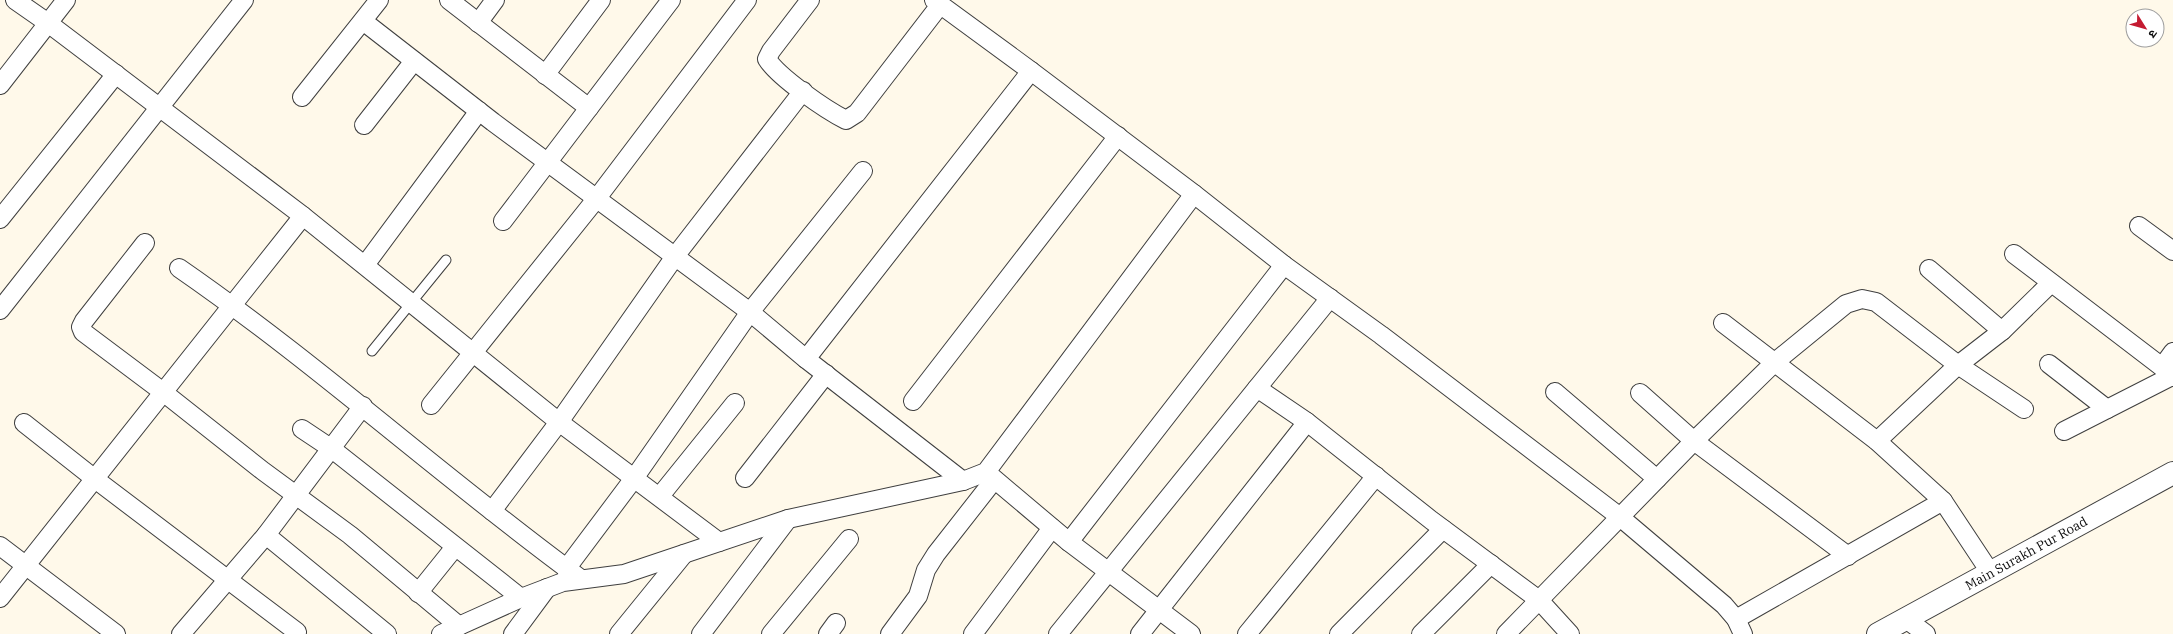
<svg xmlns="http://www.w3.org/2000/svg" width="2173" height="634" font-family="'IBM Plex Serif','Noto Sans Devanagari',serif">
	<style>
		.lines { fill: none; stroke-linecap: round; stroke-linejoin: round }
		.service-casing { stroke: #3f3f3f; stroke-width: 11 }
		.minor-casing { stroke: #3f3f3f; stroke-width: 20 }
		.tertiary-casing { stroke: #3f3f3f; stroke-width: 24 }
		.service { stroke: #fff; stroke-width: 9 }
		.minor { stroke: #fff; stroke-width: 18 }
		.tertiary { stroke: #fff; stroke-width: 22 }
		.labels { text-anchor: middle; stroke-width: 4; stroke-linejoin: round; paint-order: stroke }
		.street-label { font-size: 13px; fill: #0c0c0c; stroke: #fff }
	</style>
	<rect width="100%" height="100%" fill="#fff9ea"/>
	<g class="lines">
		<defs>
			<path id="service" d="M372 351 446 260"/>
			<g id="minor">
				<path d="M15 0 48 23 303 216 559 422 719 542"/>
				<path d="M449 0 589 108"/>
				<path d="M810 0 771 51 767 59C778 77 826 110 846 120L857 113 940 5"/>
				<path d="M934 0 1031 71 1194 194 1284 265 1381 335 1620 517 1724 605 1736 619 1743 634"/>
				<path d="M363 21 493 122 750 312 806 359 963 481"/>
				<path d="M478 23 495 0"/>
				<path d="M545 75 601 0"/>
				<path d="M0 85 66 0"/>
				<path d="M302 97 379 0"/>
				<path d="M364 125 414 61"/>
				<path d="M0 219 116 74"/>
				<path d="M503 221 671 0"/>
				<path d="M2139 226 2173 251"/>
				<path d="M145 243 84 321 81 327 83 332 163 392 263 471 350 535 459 626"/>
				<path d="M2014 254 2162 367 2173 377"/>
				<path d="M365 265 479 111"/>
				<path d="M179 268C318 364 444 479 581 579"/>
				<path d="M1929 269 2002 331"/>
				<path d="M0 310 244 0"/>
				<path d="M1723 323 1877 441 1943 501 1990 572"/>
				<path d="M806 359 1031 71"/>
				<path d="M2049 364 2107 409"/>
				<path d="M2162 367 2173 352"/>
				<path d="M1257 388 1307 422 1431 520 1539 600 1570 634"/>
				<path d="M1555 392 1657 479"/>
				<path d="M1640 393 1694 441 1848 556"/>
				<path d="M913 401 1118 136"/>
				<path d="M431 405 597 198 747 0"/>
				<path d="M24 423 95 479 297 632"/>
				<path d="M302 429 332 449 521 598"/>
				<path d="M2064 431 2172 376"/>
				<path d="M1877 441 1958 365 2002 331 2051 283"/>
				<path d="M986 472 1069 542 1191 634"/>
				<path d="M745 478 826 374"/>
				<path d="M660 496 735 403"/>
				<path d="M492 511 559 422 676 255 803 91"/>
				<path d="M266 535 387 634"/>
				<path d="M1069 542 1284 265"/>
				<path d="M0 546 116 634"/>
				<path d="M566 569 635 477 750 312 863 171"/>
				<path d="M418 593 455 547"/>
				<path d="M0 598 303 216"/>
				<path d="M1736 619 1943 501"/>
				<path d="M1906 619 1926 634"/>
				<path d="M181 634 266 535 363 406"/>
				<path d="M441 634 521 598 563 582 624 574 788 519 963 481 986 472 1194 194"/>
				<path d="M513 634 547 588"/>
				<path d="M619 634 684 554"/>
				<path d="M701 634 788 519"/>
				<path d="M771 634 849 539"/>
				<path d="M828 634 836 623"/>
				<path d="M890 634 918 596 926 570 936 554 994 480"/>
				<path d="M973 634 1052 528"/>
				<path d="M1058 634 1330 298"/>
				<path d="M1140 634 1307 422"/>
				<path d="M1247 634 1376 476"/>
				<path d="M1339 634 1443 529"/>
				<path d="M1421 634 1491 564"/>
				<path d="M1506 634 1694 441 1775 362 1846 304 1862 299 1876 302 1958 365 2024 409"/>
			</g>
			<path id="tertiary" d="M1878 634 2173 473"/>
		</defs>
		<use href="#service" class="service-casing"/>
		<use href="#minor" class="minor-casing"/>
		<use href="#tertiary" class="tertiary-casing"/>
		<use href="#service" class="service"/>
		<use href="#minor" class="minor"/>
		<use href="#tertiary" class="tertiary"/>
	</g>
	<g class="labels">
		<g class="street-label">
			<text transform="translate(2026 553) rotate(-29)" y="5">Main Surakh Pur Road</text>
		</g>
	</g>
	<g transform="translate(2145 28) rotate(127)"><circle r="19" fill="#ffffff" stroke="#9e9e9e"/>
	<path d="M0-3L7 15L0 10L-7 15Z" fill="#c41b31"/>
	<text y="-6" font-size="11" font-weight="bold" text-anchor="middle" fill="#0c0c0c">उ</text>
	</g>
</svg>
